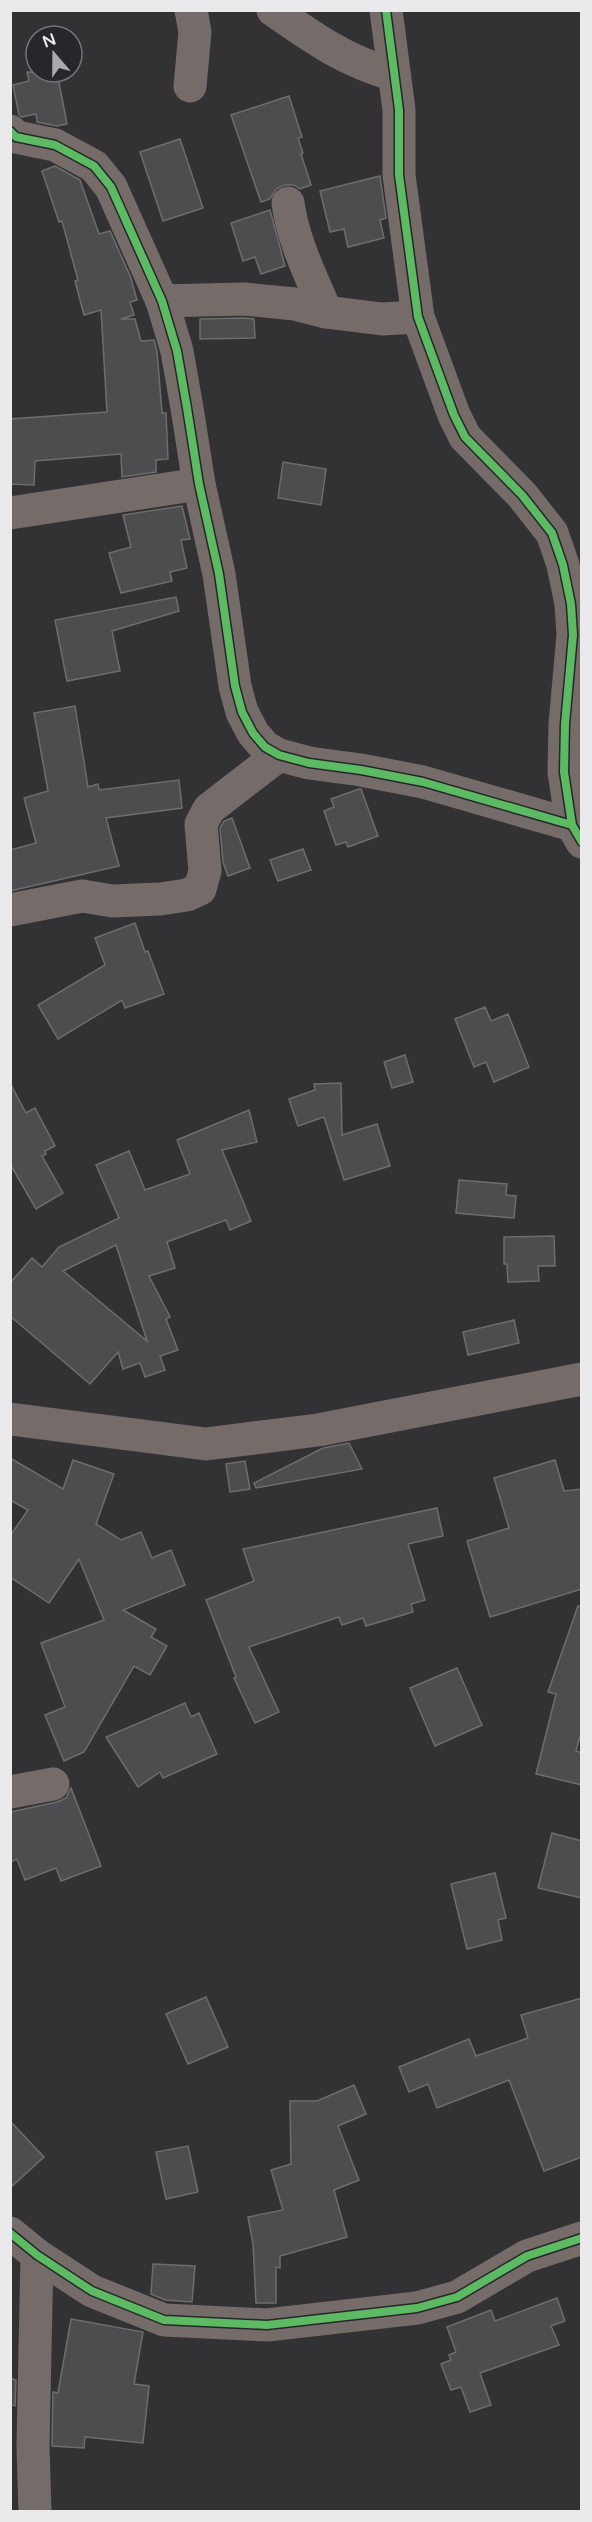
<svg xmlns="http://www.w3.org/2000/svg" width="592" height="2522" font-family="'Varela Round',sans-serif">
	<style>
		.building { fill: #4d4d4f; stroke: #6d6d6e; stroke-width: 1.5; fill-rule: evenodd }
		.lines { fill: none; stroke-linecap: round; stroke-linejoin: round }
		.minor { stroke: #756c69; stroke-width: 33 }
		.cycleway-casing { stroke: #27272b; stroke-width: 11 }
		.cycleway { stroke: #5cba63; stroke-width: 8 }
	</style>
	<rect width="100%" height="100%" fill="#323234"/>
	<g class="building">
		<path d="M27 72H57L67 124 57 126 37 122 36 114 22 117 19 115 13 85 29 81Z"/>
		<path d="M289 96 302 137 298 138 303 153 301 154 311 185 300 189 294 185H284L276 189 270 199 261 202 231 115Z"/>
		<path d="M180 139 203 208 163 221 140 152Z"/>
		<path d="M55 166 80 180 99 234 110 231 131 278 137 300 130 302 134 315 121 319H135L141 341 154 340 157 351 162 413H166L168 459 156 460V472L122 477 121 454 35 461 34 485 10 484V419L107 412 101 310 84 315 75 281 78 280 62 221 59 222 42 171Z"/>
		<path d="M380 176 386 218 380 220 384 238 348 247 344 229 330 232 320 191Z"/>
		<path d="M270 210 285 266 261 274 255 257 243 261 231 223Z"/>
		<path d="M244 318 254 319 255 338 200 339V319Z"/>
		<path d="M283 462 326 469 321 505 278 498Z"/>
		<path d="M182 506 190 539 181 540 187 568 170 572 172 581 121 593 109 553 131 547 123 515Z"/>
		<path d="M176 597 179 611 112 631 120 671 67 681 55 620Z"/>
		<path d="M75 706 88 787 98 784 99 790 179 780 182 808 106 818 119 866 10 891V850L36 843 24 798 48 791 34 713Z"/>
		<path d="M359 789H361L378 836 348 847 346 842 336 845 324 811 334 807 331 799Z"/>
		<path d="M232 818 250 868 228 876 223 862 220 828 224 821Z"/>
		<path d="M303 849 311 870 278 881 270 860Z"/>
		<path d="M135 923 145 952 148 951 164 994 125 1008 122 1000 58 1039 38 1005 105 965 95 938Z"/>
		<path d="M485 1007 491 1021 508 1014 529 1067 494 1082 486 1062 474 1067 455 1019Z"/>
		<path d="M405 1055 413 1082 392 1088 384 1062Z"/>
		<path d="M10 1083 26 1113 35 1108 55 1146 45 1151 46 1154 42 1156 63 1193 36 1209 10 1164Z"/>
		<path d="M341 1083 342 1135 377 1124 390 1166 344 1180 324 1117 298 1126 289 1099 315 1090 314 1084Z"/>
		<path d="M249 1110 257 1142 222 1150 251 1221 230 1230 226 1220 167 1242 175 1268 149 1276 170 1317 166 1319 178 1350 160 1356 165 1370 145 1377 140 1363 123 1369 118 1352 90 1384 10 1316V1283L32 1258 42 1267 59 1247 119 1218 96 1165 129 1151 145 1190 190 1174 177 1140ZM116 1245 147 1341 63 1271Z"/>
		<path d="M459 1180 507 1184 506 1195 516 1196 514 1218 456 1213Z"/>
		<path d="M554 1236 555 1266H538L539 1281 508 1282 507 1264H504V1237Z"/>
		<path d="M514 1320 519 1343 468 1355 463 1332Z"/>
		<path d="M349 1443 362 1469 256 1488 254 1483 323 1448Z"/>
		<path d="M10 1458 63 1489 73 1460 114 1474 96 1524 121 1540 141 1532 152 1558 171 1550 185 1585 123 1610 156 1629 151 1637 167 1646 150 1675 134 1666 84 1752 64 1761 45 1715 65 1707 41 1643 104 1620 79 1559 49 1603 10 1577V1536L28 1510 10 1500Z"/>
		<path d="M555 1460 564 1491 582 1489V1589L490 1617 467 1541 509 1528 494 1478Z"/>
		<path d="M245 1461 250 1489 230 1492 226 1464Z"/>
		<path d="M437 1508 443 1536 408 1544 425 1600 411 1604 413 1612 366 1626 363 1618 342 1625 339 1617 249 1647 279 1712 255 1723 234 1678 236 1677 206 1600 254 1581 243 1549Z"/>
		<path d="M578 1606H582V1729L576 1751 582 1753V1785L536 1774 556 1694 548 1692Z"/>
		<path d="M457 1668 482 1725 435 1746 410 1688Z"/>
		<path d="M185 1703 191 1717 199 1713 217 1754 163 1778 160 1772 138 1787 106 1737Z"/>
		<path d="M71 1788 101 1866 61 1881 56 1868 25 1880 17 1859 10 1862V1812L57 1802 66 1798Z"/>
		<path d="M552 1833 582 1841V1898L538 1888Z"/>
		<path d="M495 1873 506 1918 498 1920 502 1940 467 1949 451 1884Z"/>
		<path d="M206 1997 228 2047 188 2064 166 2014Z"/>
		<path d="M582 1998V2157L544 2171 509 2080 437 2108 428 2084 409 2092 399 2067 469 2039 476 2056 528 2038 521 2015Z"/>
		<path d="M354 2085 366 2114 338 2126 359 2180 334 2190 347 2237 280 2256V2268L276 2267V2303H256L253 2244 248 2217 283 2210 271 2170 291 2164 290 2101H317Z"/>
		<path d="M10 2121 44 2157 10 2188Z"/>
		<path d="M188 2146 198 2192 166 2199 156 2152Z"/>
		<path d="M153 2264 195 2266 192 2302 165 2300 151 2294Z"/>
		<path d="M557 2298 565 2321 551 2326 559 2345 480 2373 491 2405 470 2412 461 2387 451 2390 441 2364 451 2360 449 2355 456 2352 447 2327 491 2310 495 2321Z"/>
		<path d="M71 2319 143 2332 134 2384 149 2386 143 2443 85 2437 84 2448 52 2446 53 2392 58 2393Z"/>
		<path d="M10 2378 16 2380 15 2406 10 2404Z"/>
	</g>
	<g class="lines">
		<g class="minor">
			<path d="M273 10C316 40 344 60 394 75"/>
			<path d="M386 10 399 110V175L418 317 454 415 465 437 522 495 552 533 563 565 571 604 573 635 565 724 564 772 572 825"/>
			<path d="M190 86 195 32 191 10"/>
			<path d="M10 131 16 137 55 145 94 166 111 187 162 301 177 351 187 408 199 484 219 574 235 686 242 712 253 733 265 747 279 755 309 763 361 770 423 782 572 825 582 842"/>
			<path d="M288 203C293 241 311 276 326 312"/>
			<path d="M162 301 244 299 295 304 326 312 382 319 418 317"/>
			<path d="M10 513 199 484"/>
			<path d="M10 910 82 896 113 901 160 899 187 895 200 889 205 871 201 824 209 809 279 755"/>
			<path d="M10 1419 206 1444 318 1430 582 1379"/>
			<path d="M10 1792 53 1784"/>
			<path d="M10 2233 37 2255 92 2291 164 2320 267 2325 417 2308 457 2297 527 2256 582 2238"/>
			<path d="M35 2512 33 2447 37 2255"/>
		</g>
		<defs>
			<g id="cycleway">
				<path d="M386 10 399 110V175L418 317 454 415 465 437 522 495 552 533 563 565 571 604 573 635 565 724 564 772 572 825"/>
				<path d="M10 131 16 137 55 145 94 166 111 187 162 301 177 351 187 408 199 484 219 574 235 686 242 712 253 733 265 747 279 755 309 763 361 770 423 782 572 825 582 842"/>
				<path d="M10 2233 37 2255 92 2291 164 2320 267 2325 417 2308 457 2297 527 2256 582 2238"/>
			</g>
		</defs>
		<use href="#cycleway" class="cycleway-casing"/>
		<use href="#cycleway" class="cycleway"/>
	</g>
	<rect width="592" height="2522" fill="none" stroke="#eaeaed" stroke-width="24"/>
	<g transform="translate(54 54) rotate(340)"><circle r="28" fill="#27272b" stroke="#757579" stroke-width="1.5"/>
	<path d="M0-4.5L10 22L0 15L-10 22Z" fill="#aaaaac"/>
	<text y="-9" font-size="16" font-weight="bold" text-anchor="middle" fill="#eaeaed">N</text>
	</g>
</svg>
